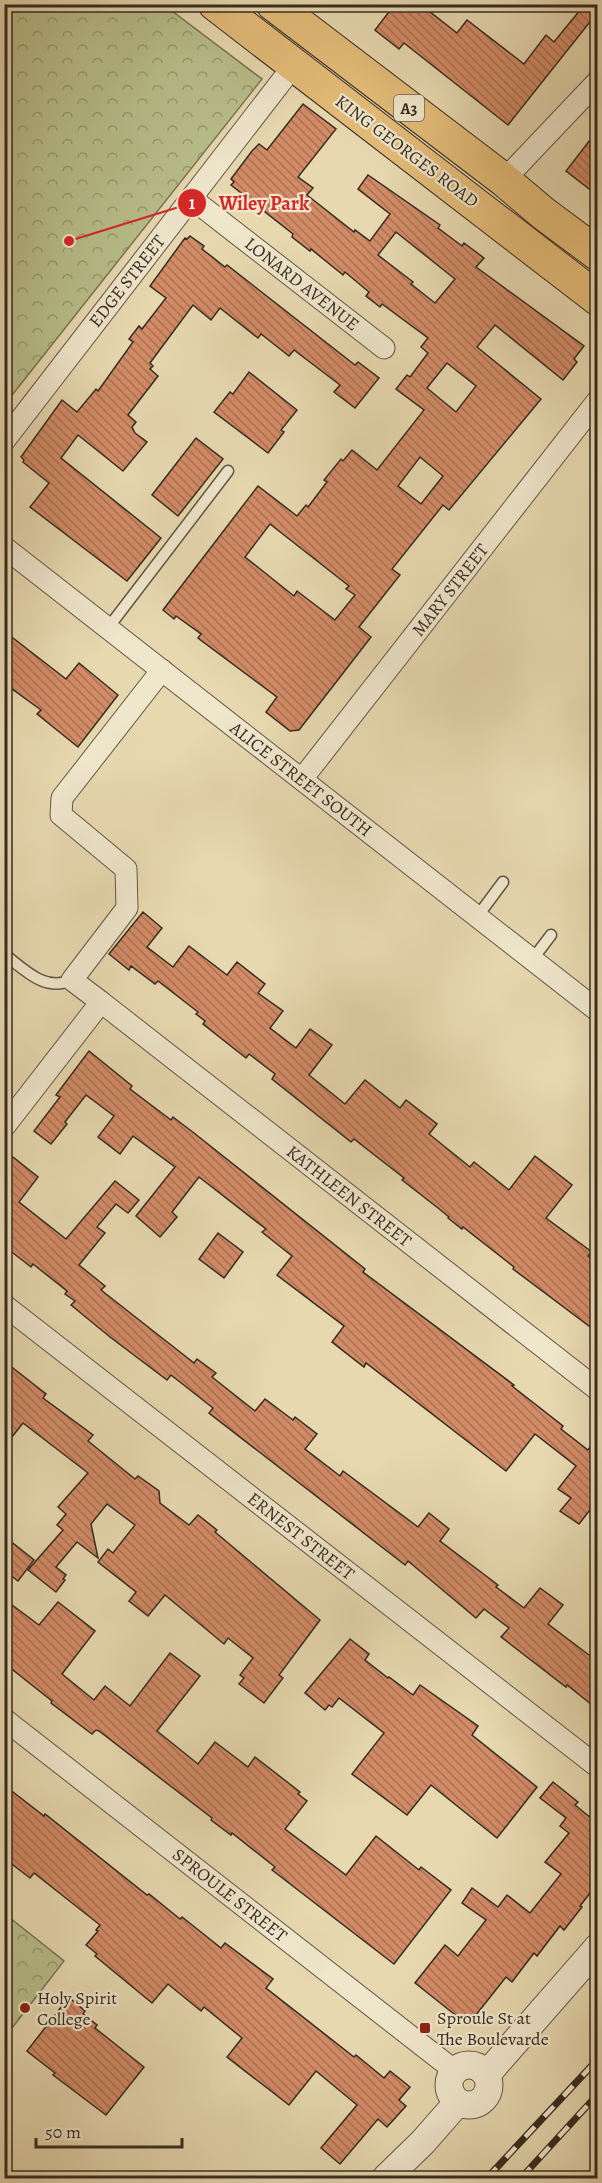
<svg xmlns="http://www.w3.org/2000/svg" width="602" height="2183" font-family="Alegreya,serif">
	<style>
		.park { fill: url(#park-crowns); stroke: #777555; stroke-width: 1.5 }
		.building { fill: url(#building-back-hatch); stroke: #362c20; stroke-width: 1.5; fill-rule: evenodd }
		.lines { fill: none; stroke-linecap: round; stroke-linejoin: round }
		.service-casing { stroke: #625744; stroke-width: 13 }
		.minor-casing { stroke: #625744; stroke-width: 23 }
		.tertiary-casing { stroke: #625744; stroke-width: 29 }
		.trunk-casing { stroke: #362c20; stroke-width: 35 }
		.service { stroke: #efe6cc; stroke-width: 10 }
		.minor { stroke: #efe6cc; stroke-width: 21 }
		.tertiary { stroke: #efe6cc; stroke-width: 27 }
		.trunk { stroke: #e4bc78; stroke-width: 33 }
		.rail-casing { stroke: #362c20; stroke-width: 7 }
		.rail { stroke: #efe6cc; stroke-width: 4.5; stroke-dasharray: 14; stroke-linecap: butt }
		.poi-dot { fill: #8f2418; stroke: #efe6cc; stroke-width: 2 }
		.labels { text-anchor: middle; stroke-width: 4.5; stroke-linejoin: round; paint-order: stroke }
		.shield { fill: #efe6cc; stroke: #6e6454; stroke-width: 1.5 }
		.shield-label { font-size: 16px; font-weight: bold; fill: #362c20 }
		.street-label { font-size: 18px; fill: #362c20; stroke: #efe6cc }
		.poi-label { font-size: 18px; fill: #362c20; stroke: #efe6cc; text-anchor: start }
		.leader { fill: none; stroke: #d62828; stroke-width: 2 }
		.callout-dot { fill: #d62828; stroke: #efe6cc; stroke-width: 2 }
		.mark-label { font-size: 18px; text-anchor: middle; font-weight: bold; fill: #fff }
		.callout-label { font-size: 20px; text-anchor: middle; font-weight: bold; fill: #d62828; stroke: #efe6cc; stroke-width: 4.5; stroke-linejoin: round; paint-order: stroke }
	</style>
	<defs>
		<pattern id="park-crowns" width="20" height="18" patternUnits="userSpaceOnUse" patternTransform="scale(1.5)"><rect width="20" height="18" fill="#b8be8a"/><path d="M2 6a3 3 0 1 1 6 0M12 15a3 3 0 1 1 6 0" fill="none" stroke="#969b70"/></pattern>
		<pattern id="building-back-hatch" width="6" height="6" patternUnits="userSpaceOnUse" patternTransform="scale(1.5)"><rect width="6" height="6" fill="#d28b67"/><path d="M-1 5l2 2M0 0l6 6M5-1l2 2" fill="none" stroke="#ab7254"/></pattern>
	</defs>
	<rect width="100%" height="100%" fill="#e7d8b0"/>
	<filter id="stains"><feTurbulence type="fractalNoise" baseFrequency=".00333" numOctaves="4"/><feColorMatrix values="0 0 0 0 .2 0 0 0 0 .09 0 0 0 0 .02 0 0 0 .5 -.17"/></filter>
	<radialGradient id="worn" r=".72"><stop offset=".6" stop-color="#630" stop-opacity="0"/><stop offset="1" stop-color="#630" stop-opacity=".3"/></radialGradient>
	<g class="park">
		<path d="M5 4 164 5 262 79 5 404Z"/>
		<path d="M5 1914 64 1961 5 2037H4Z"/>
	</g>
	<g class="building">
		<path d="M395 4H434L429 11 457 33 467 20 524 64 546 35 554 42 585 4H590L597 10V13L508 125 404 43 399 49 375 30Z"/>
		<path d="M303 104 336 129 298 177 313 188 307 195 354 232 355 230 370 241 390 214 358 189 368 175 440 225 438 228 462 246 464 243 484 258 476 267 584 346 574 359 577 362 563 380 495 325 477 347 541 399 449 510 443 505 392 569 400 575 359 627 371 637 299 730 290 731 266 712 277 697 198 638 201 634 176 616 174 619 163 610 258 486 297 516 306 505 308 507 327 482 324 480 341 459 343 461 352 450 377 470 424 410 396 389 407 375 410 377 428 353 421 347 428 338 382 304 380 307 366 296 369 292 345 272 343 275 311 249 310 251 292 237 293 234 231 185 234 182 231 179 252 151 259 144 267 150ZM396 232 455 279 435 303 411 284 413 282 378 255ZM447 363 476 386 456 412 427 388ZM420 457 443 476 421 504 398 486ZM270 524 349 586 346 589 355 595 335 620 297 591 294 596 245 557Z"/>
		<path d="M597 131V195L566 171Z"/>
		<path d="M190 236 204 246 202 249 225 267 227 265 355 365 358 362 379 378 355 408 334 392 340 385 294 350 289 356 261 334 258 338 220 308 211 320 193 305 150 363 153 366 150 369 158 376 128 415 136 422 132 427 135 433 147 442 123 471 78 435 61 458 161 538 127 581 30 507 49 483 23 462 24 460 21 457 62 400 77 412 96 389 98 391 133 342 129 339 139 326 142 329 166 298 150 286 185 238 187 239Z"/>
		<path d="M249 372 297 410 281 430 284 432 268 453 214 412 230 392 233 394Z"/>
		<path d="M196 438 223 459 178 516 152 495Z"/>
		<path d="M4 631 66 679 79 663 118 695 78 747 37 714 41 710 4 683Z"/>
		<path d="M143 912 162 928 147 947 173 967 189 946 227 975 237 962 265 984 258 993 283 1011 270 1028 296 1048 310 1029 332 1045 309 1075 345 1104 365 1080 400 1108 406 1100 437 1124 429 1134 470 1167 474 1162 509 1190 535 1156 572 1185 546 1218 592 1252 588 1256 597 1264V1332L513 1269 514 1267 463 1227 462 1229 448 1218 449 1217 438 1208 402 1180 404 1178 354 1139 351 1142 272 1079 275 1074 249 1054 246 1058 203 1024 205 1021 196 1014 198 1012 158 981 155 984 131 966 129 970 109 954Z"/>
		<path d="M89 1051 132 1086 130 1089 171 1120 173 1117 194 1133 365 1269 363 1272 514 1385 512 1386 563 1426 561 1429 588 1450 597 1437V1501L579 1524 560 1511 571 1498 558 1489 576 1466 535 1434 506 1471 366 1363 364 1367 332 1342 344 1326 277 1275 292 1256 262 1232 266 1229 199 1177 172 1212 177 1217 160 1237 136 1216 175 1167 133 1136 120 1154 98 1137 114 1116 86 1095 65 1122 67 1124 51 1144 34 1131 60 1097 56 1095Z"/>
		<path d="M13 1157 38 1177 19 1202 66 1239 115 1181 139 1200 128 1213 116 1204 97 1227 105 1233 79 1265 105 1286 101 1290 194 1363 197 1359 216 1373 212 1377 255 1411 265 1399 293 1420 295 1417 317 1434 305 1449 340 1476 343 1471 418 1527 429 1513 449 1529 440 1541 498 1585 496 1587 524 1608 540 1588 563 1605 548 1624 597 1661V1709L567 1685 566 1687 501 1637 509 1628 484 1609 476 1618 408 1561 405 1565 209 1413 213 1408 171 1375 167 1380 110 1337 71 1305 75 1301 65 1294 67 1291 33 1264 31 1267 4 1246V1167Z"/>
		<path d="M218 1233 243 1252 224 1278 199 1259Z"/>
		<path d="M4 1361 46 1394 43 1398 93 1435 88 1441 135 1479 138 1476 159 1491 160 1503 189 1525 198 1515 217 1530 215 1532 320 1620 279 1675 283 1678 264 1703 239 1684 244 1678 240 1675 253 1658 228 1638 224 1644 165 1595 148 1616 129 1601 136 1592 98 1562 108 1549 113 1553 135 1525 107 1504 91 1524 98 1558 77 1542 56 1567 66 1575 63 1579 65 1580 56 1592 28 1570 63 1530 57 1525 66 1514 58 1507 88 1473 23 1423 4 1447Z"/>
		<path d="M4 1536 34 1560 18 1581 4 1570Z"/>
		<path d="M4 1599 39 1625 58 1602 95 1631 62 1674 94 1700 105 1686 130 1706 170 1653 200 1676 157 1731 198 1764 215 1742 248 1767 255 1757 300 1792 298 1794 307 1801 285 1829 346 1875 376 1836 419 1870 421 1867 451 1890 394 1964 272 1870 275 1867 232 1833 231 1835 211 1820 212 1818 99 1731 96 1730 92 1734 51 1703 52 1701 4 1663Z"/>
		<path d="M350 1639 369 1654 365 1660 388 1678 389 1677 413 1695 420 1685 478 1726 472 1735 537 1787 497 1838 431 1785 407 1815 352 1774 384 1733 339 1698 332 1707 329 1705 325 1710 305 1693Z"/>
		<path d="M553 1782 578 1802 575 1805 597 1823V1884L580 1906 582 1907 564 1930 560 1926 537 1956 534 1953 512 1982 506 1977 468 2025 415 1983 445 1945 458 1956 486 1920 462 1903 472 1888 498 1907 507 1895 530 1913 561 1874 545 1862 569 1833 560 1826 566 1818 540 1798Z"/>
		<path d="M4 1785 44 1816 45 1814 147 1895 149 1894 180 1919 182 1917 221 1948 225 1943 273 1979 266 1988 354 2057 356 2055 384 2078 390 2071 410 2087 399 2100 406 2106 387 2127 378 2119 340 2164 321 2148 357 2105 316 2071 289 2105 227 2057 242 2038 204 2007 201 2011 168 1984 152 2003 95 1956 97 1954 86 1945 98 1931 96 1930 100 1925 34 1873 30 1878 4 1858Z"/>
		<path d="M71 1999 85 2011 83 2014 97 2025 95 2028 144 2067 106 2115 53 2075 55 2073 27 2051 62 2006 64 2008Z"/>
	</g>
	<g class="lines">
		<defs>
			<g id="service">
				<path d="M108 628 228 471"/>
				<path d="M477 917 503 882"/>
				<path d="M4 954C26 971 45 992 72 980"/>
				<path d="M532 960 551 935"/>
			</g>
			<g id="minor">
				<path d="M504 180 598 81"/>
				<path d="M191 198 384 348"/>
				<path d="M4 441 294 65"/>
				<path d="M4 547 598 1011"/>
				<path d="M302 779 598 400"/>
				<path d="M101 1002 598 1390"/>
				<path d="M4 1127 101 1002 72 980 127 908 126 869 61 815 62 798 162 670"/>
				<path d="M4 1305 598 1767"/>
				<path d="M4 1719 455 2071"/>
			</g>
			<g id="tertiary">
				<circle cx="469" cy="2085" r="20"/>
				<path d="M487 2074 598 1947"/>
				<path d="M386 2178 423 2142 458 2102"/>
			</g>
			<g id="trunk">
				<path d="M215 4 598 299"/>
				<path d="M273 4 504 180 543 213 598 254"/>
			</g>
		</defs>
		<use href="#service" class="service-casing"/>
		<use href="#minor" class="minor-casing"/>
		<use href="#tertiary" class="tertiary-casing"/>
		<use href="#trunk" class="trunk-casing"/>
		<use href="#service" class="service"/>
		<use href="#minor" class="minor"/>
		<use href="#tertiary" class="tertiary"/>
		<use href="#trunk" class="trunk"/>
		<defs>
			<g id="rail">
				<path d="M487 2178 598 2059"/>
				<path d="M521 2178 598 2094"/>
			</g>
		</defs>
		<use href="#rail" class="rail-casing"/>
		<use href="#rail" class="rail"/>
	</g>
	<g class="poi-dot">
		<circle cx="25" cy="2008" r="6"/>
		<rect x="419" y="2022" width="12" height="12" rx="3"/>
	</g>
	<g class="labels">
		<rect class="shield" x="394" y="95" width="30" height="26" rx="4.5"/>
		<g class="shield-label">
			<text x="409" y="114">A3</text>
		</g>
		<g class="street-label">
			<text transform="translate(407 151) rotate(37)" y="6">KING GEORGES ROAD</text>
			<text transform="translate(127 281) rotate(-52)" y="6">EDGE STREET</text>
			<text transform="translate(302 284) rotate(38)" y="6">LONARD AVENUE</text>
			<text transform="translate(450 590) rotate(-52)" y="6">MARY STREET</text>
			<text transform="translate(301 779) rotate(38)" y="6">ALICE STREET SOUTH</text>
			<text transform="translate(349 1196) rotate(38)" y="6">KATHLEEN STREET</text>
			<text transform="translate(301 1536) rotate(38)" y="6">ERNEST STREET</text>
			<text transform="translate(230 1895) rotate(38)" y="6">SPROULE STREET</text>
		</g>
		<g class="poi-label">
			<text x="37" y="2004">Holy Spirit<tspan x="37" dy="21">College</tspan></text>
			<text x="437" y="2024">Sproule St at<tspan x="437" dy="21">The Boulevarde</tspan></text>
		</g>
	</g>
	<path class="leader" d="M69 241L192 203"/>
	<g class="callout-dot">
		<circle cx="69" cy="241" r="6"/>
		<circle cx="192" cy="203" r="15"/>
	</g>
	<g class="mark-label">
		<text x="192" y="209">1</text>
	</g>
	<g class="callout-label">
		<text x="264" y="210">Wiley Park</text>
	</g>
	<rect width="602" height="2183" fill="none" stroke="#e7d8b0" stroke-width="24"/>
	<rect x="6" y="6" width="590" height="2171" fill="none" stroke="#362c20" stroke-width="3"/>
	<rect x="12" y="12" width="578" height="2159" fill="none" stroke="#362c20" stroke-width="1.5"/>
	<path d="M36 2138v9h146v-9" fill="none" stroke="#362c20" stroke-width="3"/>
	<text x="45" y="2138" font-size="18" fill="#362c20" stroke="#efe6cc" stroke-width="4.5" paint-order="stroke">50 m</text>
	<rect width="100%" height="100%" filter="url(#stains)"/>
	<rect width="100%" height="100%" fill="url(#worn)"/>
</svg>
